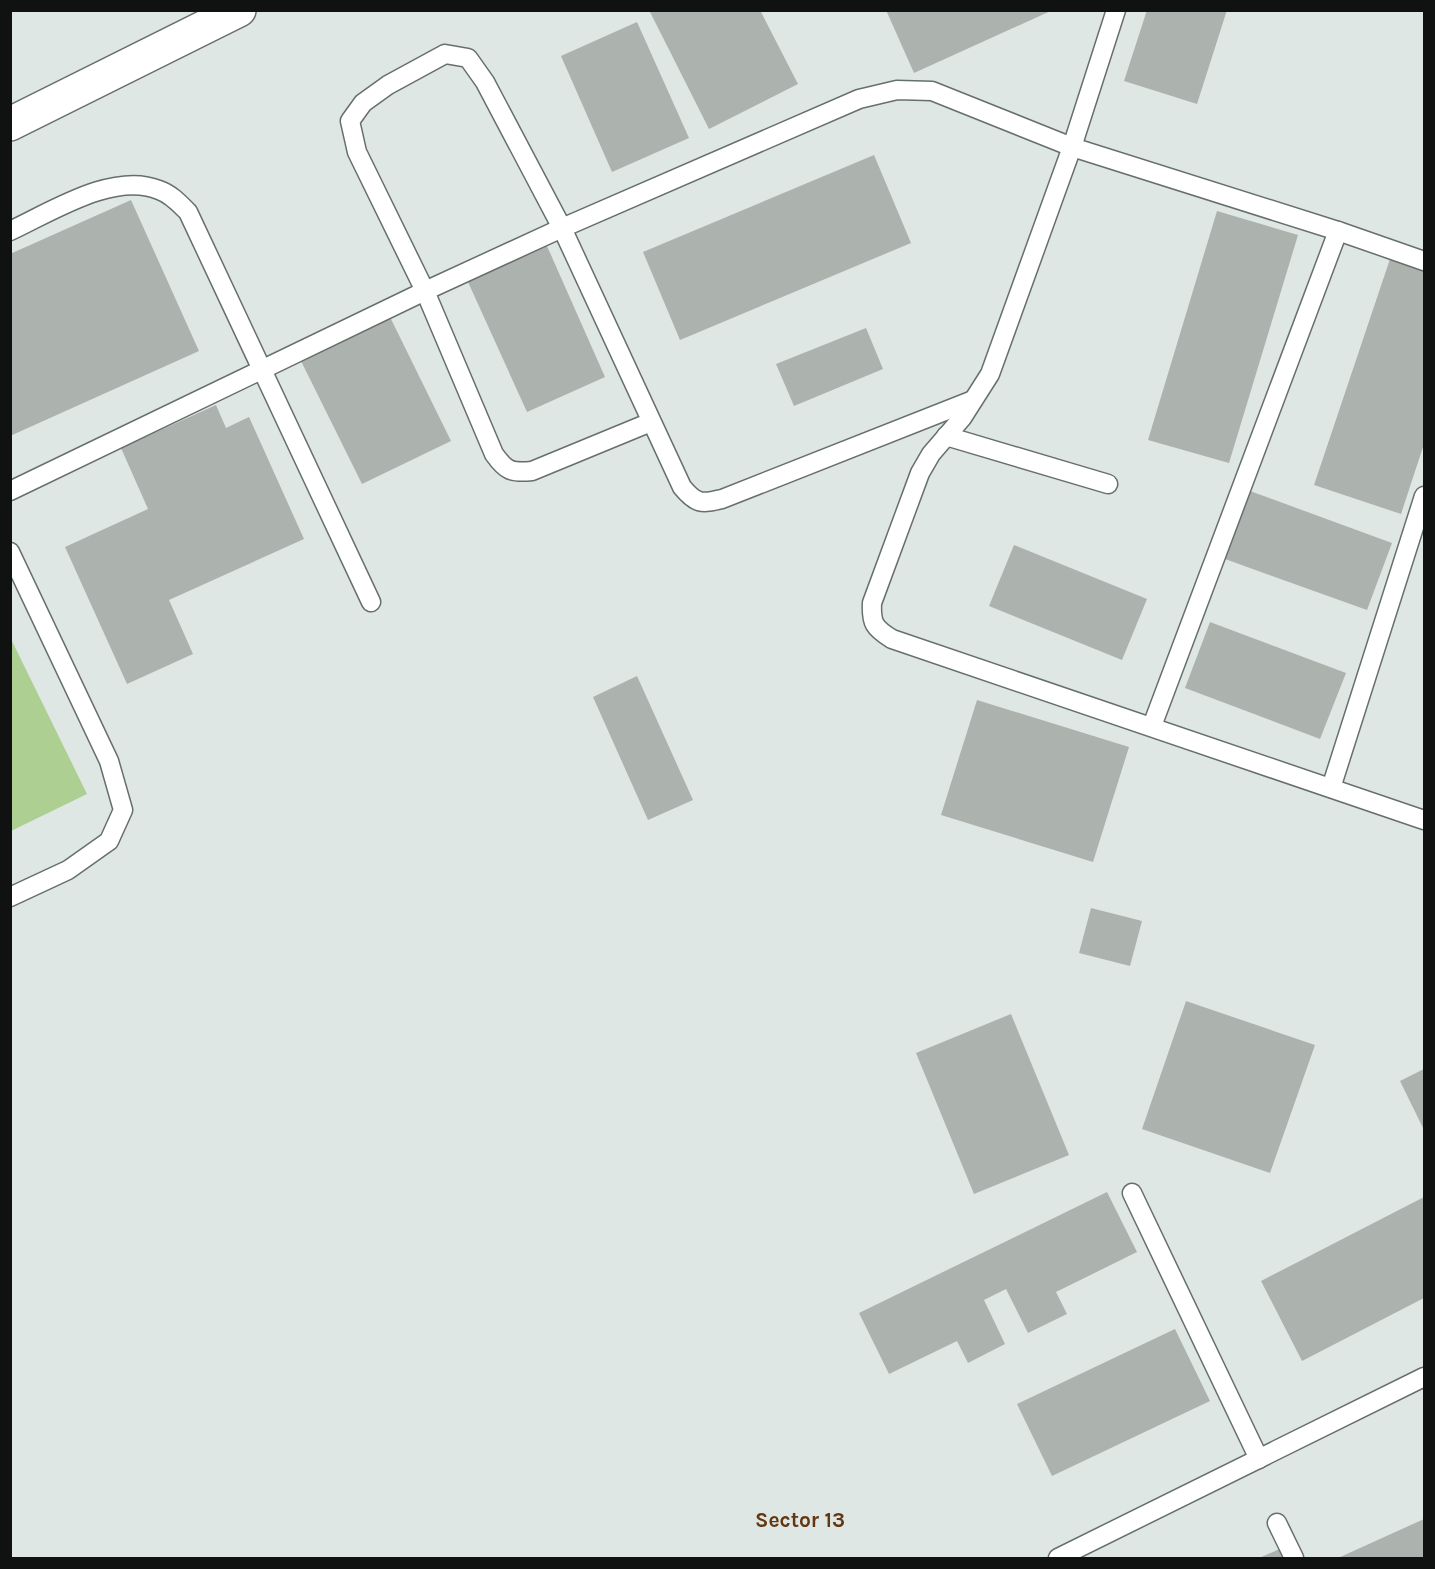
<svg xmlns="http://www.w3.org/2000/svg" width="1435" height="1569" font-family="Karla,sans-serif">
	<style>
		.green { fill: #adcf91 }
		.building { fill: #acb2ae }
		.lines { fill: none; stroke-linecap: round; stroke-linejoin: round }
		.lane-casing { stroke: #676f6d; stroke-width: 21 }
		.secondary-casing { stroke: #676f6d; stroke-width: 36 }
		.lane { stroke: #fff; stroke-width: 18 }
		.secondary { stroke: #fff; stroke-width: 33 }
		.labels { text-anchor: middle; stroke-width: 4.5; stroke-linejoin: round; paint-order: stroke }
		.neighbourhood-label { font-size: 21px; font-weight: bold; fill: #633711; stroke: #dfe7e5 }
	</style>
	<rect width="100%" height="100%" fill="#dfe7e5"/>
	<path class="green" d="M10 637 87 794 11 831H10Z"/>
	<g class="building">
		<path d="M649 10H760L798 84 709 129Z"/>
		<path d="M886 10H1053L914 73Z"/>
		<path d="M1147 10H1227L1197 104 1124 81Z"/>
		<path d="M637 22 689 138 612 172 561 56Z"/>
		<path d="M874 155 911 243 680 340 643 252Z"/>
		<path d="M131 200 199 351 10 436V254Z"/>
		<path d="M1217 211 1298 235 1229 463 1148 440Z"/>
		<path d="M547 246 605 377 527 412 468 282Z"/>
		<path d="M1390 259 1424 270V444L1401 514 1314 485Z"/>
		<path d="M390 317 451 441 362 484 301 361Z"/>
		<path d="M866 328 883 369 794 406 776 364Z"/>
		<path d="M216 405 226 428 249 417 304 539 169 600 193 654 127 684 65 547 148 509 121 448Z"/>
		<path d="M1250 491 1392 543 1367 610 1225 559Z"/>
		<path d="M1014 545 1147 599 1122 660 989 606Z"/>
		<path d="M1210 622 1346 673 1320 739 1185 688Z"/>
		<path d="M637 676 693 800 648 820 593 697Z"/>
		<path d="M977 700 1129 747 1093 862 941 815Z"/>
		<path d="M1091 908 1142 921 1130 966 1079 953Z"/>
		<path d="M1186 1001 1315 1045 1270 1173 1142 1129Z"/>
		<path d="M1011 1014 1069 1155 974 1194 916 1053Z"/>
		<path d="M1424 1069V1130L1400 1081Z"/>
		<path d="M1107 1192 1137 1252 1056 1292 1067 1314 1028 1333 1006 1289 984 1300 1005 1344 968 1363 957 1341 889 1374 859 1313Z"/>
		<path d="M1424 1197V1298L1302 1361 1261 1281Z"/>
		<path d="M1175 1329 1210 1401 1052 1476 1017 1404Z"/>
		<path d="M1424 1519V1558H1338Z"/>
		<path d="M1284 1547 1289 1558H1259Z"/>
	</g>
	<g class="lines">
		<defs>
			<g id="lane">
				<path d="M1116 10 1072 147 990 374 962 418 931 454 920 473 872 603C871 623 874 628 892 639L1424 820"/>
				<path d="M10 231C51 212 114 171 159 190 171 194 180 204 188 212L371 602"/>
				<path d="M651 422 532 471C511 473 506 471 494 454L425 291 357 152 350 121 363 103 388 85 445 54 468 58 485 82 562 228 682 487C696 504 701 504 722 499L973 400"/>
				<path d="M946 436 1108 484"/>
				<path d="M10 491 425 291 562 228 859 99 897 90 932 91 1072 147 1338 231 1424 261"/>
				<path d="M10 552 109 761 123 810 109 841 68 870 10 897"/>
				<path d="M1152 726 1338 231"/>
				<path d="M1331 788 1424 496"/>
				<path d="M1132 1193 1259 1459"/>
				<path d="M1277 1523 1294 1558"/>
				<path d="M1058 1558 1424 1377"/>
			</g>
			<path id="secondary" d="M10 124 239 10"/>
		</defs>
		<use href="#lane" class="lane-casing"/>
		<use href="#secondary" class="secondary-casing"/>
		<use href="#lane" class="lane"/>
		<use href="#secondary" class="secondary"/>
	</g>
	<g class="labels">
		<g class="neighbourhood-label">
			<text x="800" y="1527">Sector 13</text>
		</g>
	</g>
	<rect width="1435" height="1569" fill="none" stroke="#0f1211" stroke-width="24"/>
</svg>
